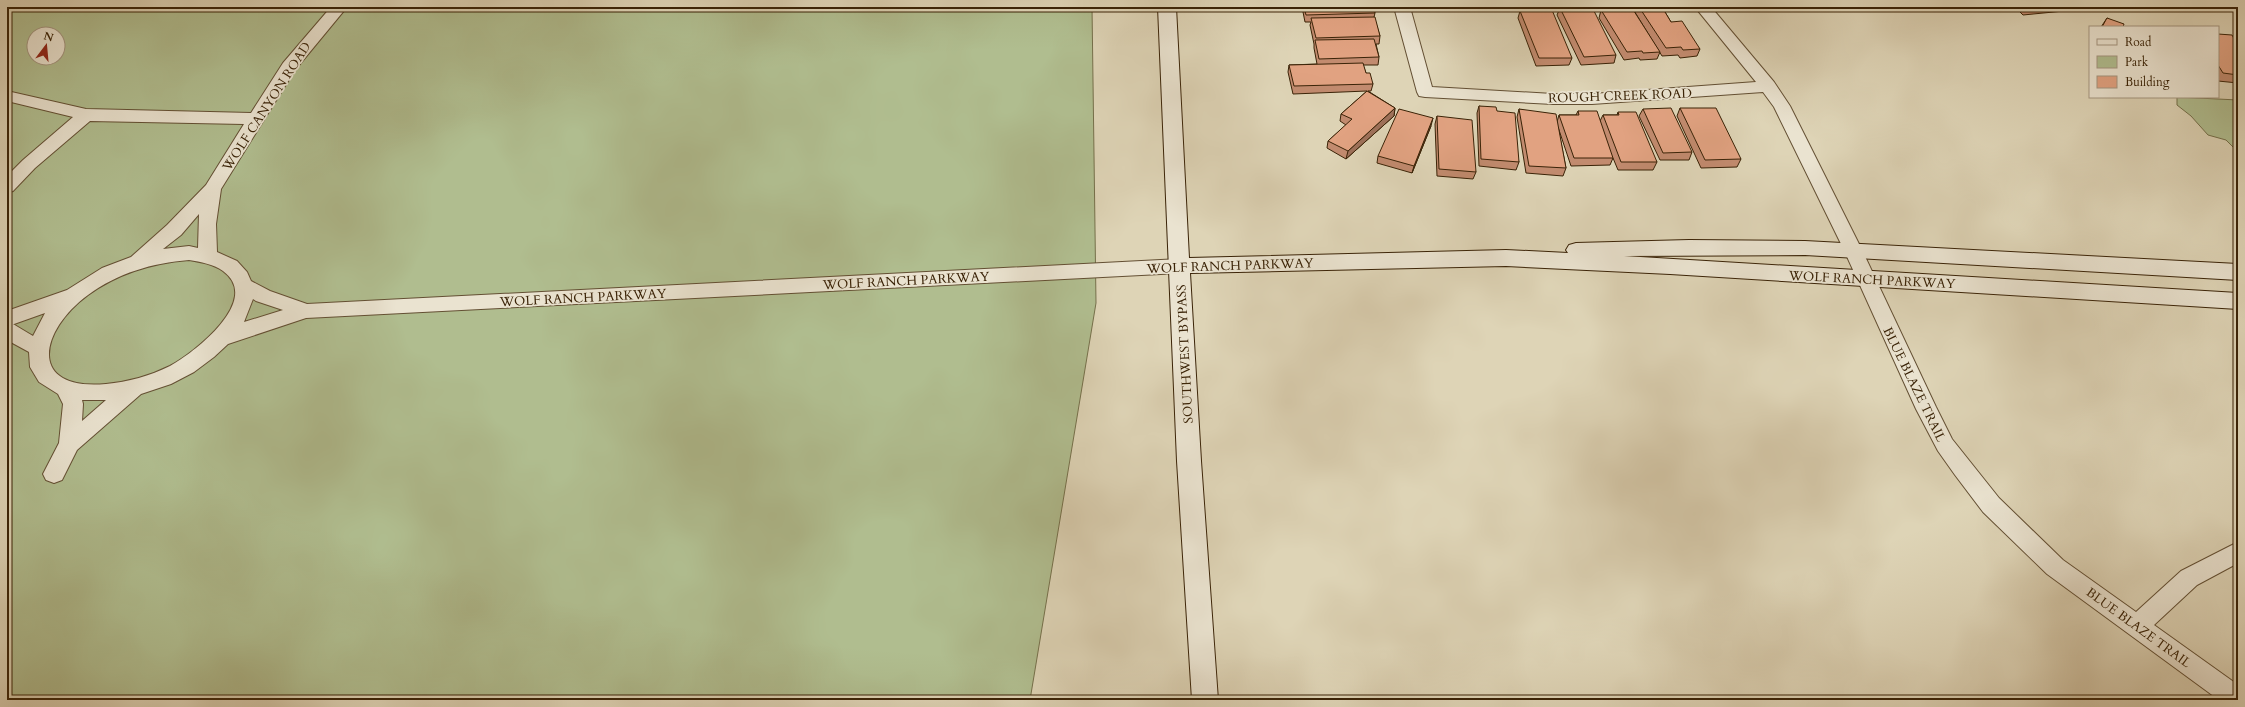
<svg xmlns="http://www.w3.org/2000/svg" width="2245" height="707" font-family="Cardo,serif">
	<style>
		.green { fill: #b0bd8f; stroke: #75704b; fill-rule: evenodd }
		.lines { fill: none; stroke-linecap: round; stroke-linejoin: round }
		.street-casing { stroke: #634f33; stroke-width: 2 }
		.secondary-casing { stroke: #3a2307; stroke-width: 2 }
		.street { fill: #eae3d0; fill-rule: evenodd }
		.secondary { fill: #eae3d0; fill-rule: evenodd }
		.wall { fill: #c28b6f; stroke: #3a2307 }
		.shaded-wall { fill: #9e715a; stroke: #3a2307 }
		.building { fill: #e1a281; stroke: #3a2307 }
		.labels { text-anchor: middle; stroke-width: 3.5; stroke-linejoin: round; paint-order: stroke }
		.street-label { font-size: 13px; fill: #3a2307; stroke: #eae3d0 }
	</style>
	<rect width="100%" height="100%" fill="#ded4b6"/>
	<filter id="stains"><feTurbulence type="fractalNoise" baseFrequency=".005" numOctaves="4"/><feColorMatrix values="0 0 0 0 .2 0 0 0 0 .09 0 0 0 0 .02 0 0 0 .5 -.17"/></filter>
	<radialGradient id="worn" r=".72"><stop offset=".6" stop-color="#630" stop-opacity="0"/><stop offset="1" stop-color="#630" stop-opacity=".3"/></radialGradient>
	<g class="green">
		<path d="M7 7H1092L1096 303 1030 700H7ZM34 34H58V58H34Z"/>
		<path d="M2177 97 2238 100V152L2226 140 2208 135 2191 116 2177 105Z"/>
	</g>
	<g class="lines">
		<defs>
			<g id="street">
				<path d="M331 7H347L295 70 221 189 216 224 217 252 237 261 247 272 251 281 270 291 307 304 1180 259 1187 261 1189 266 1187 271 1180 273 306 318 228 344 214 357 194 372 171 384 141 394 77 450 62 480 54 483 46 480 43 474 59 443 63 404 58 394 39 382 30 367 29 352 7 340V311L67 290 102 268 131 257 167 225 206 185 244 124 90 121 35 168 13 191 7 193V176L23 160 73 117 7 101V91L86 109 251 113 283 63ZM199 214 198 248 189 246 163 249 181 235ZM189 260C201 262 213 264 223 271 263 300 194 353 170 366 150 376 128 382 106 384 27 391 39 331 88 295 118 273 152 263 189 260ZM253 299 256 301 283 310 244 322ZM45 313 33 336 13 324H14ZM82 400H106L82 421 83 404Z"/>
				<path d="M1394 7H1410L1432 87 1553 94H1592L1756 82 1695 7H1711L1774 82 1790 106 1862 250 1936 407 1952 439 1999 498 2063 560 2136 612 2181 571 2238 542V563L2197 585 2154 625 2238 685V700H2219L2047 574 1983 512 1955 475 1938 451 1916 409 1844 250 1774 107 1763 92 1592 104H1553L1425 97 1419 96 1417 92Z"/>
			</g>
			<path id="secondary" d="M1158 7H1176L1189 258 1506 250 1568 253 1566 250 1569 245 1576 243 1689 240 1805 241 2238 264V280L1805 255 1624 256 2238 293V309L1670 274 1506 266 1190 273 1201 461 1218 700H1192L1177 461Z"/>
		</defs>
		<use href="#street" class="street-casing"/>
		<use href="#secondary" class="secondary-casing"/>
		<use href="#street" class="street"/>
		<use href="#secondary" class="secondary"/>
	</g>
	<g class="wall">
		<path d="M1302 7H1373L1375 13 1374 17 1380 36 1379 44H1376L1379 57 1378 65H1363L1366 73 1373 84 1371 91H1368L1395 108 1394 116 1346 159 1327 148 1328 141 1346 125 1340 121 1341 114 1367 91 1293 94 1288 72 1289 65 1317 64 1314 48V44L1310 25 1311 22H1305Z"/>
		<path d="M1633 7H1662L1671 22 1700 49 1697 56 1680 58 1678 55 1662 56 1633 9Z"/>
		<path d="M2015 7H2077L2074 10 2023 15Z"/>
		<path d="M1560 8 1616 55 1614 63 1581 65 1557 15Z"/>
		<path d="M1601 10 1660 52 1657 59 1640 60 1639 58 1624 60 1599 18Z"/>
		<path d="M1520 11 1572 58 1569 65 1536 66 1518 18Z"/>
		<path d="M2107 18 2123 27H2101Z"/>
		<path d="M2218 34 2238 46V83L2218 81Z"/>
		<path d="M1479 106 1497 111 1519 162 1516 170 1479 166 1477 113Z"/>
		<path d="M1680 108 1741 159 1737 167 1701 168 1677 116Z"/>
		<path d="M1519 109 1557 122 1559 115H1576L1578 111 1600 121 1603 115H1617L1618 112 1657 162 1653 170H1618L1613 158 1610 165 1571 166 1558 127 1566 168 1563 176 1526 173 1517 117Z"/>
		<path d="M1643 109 1692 152 1689 160H1660L1639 116Z"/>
		<path d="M1437 116 1476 172 1473 179 1437 176 1435 124Z"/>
		<path d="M1431 126 1412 173 1377 163 1378 156Z"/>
	</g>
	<g class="shaded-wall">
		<path d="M1395 108 1394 116 1346 159 1348 151Z"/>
		<path d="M1433 118 1431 126 1412 173 1414 166Z"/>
	</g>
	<g class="building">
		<path d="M1304 7H1373L1375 13 1306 15Z"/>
		<path d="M1575 7H1592L1616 55 1584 57 1560 8Z"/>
		<path d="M1639 7H1662L1671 22 1682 21 1700 49 1683 50 1681 47 1666 48Z"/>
		<path d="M1632 8 1660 52 1643 53 1642 51 1627 52 1601 10Z"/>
		<path d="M1552 10 1572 58H1539L1520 11Z"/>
		<path d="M1375 17 1380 36 1316 38 1311 18Z"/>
		<path d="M2107 18 2124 24 2123 27H2102Z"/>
		<path d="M2218 34 2232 35 2238 46V75L2223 73 2218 65Z"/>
		<path d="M1374 39 1379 57 1319 59 1315 40Z"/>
		<path d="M1363 63 1366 73H1370L1373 84 1294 86 1289 65Z"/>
		<path d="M1367 91 1395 108 1348 151 1328 141 1352 119 1341 114Z"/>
		<path d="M1479 106 1496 107 1497 111 1515 113 1519 162 1481 159Z"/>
		<path d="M1671 108 1692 152 1663 153 1643 109Z"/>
		<path d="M1680 108H1716L1741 159 1705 160Z"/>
		<path d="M1399 109 1433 118 1414 166 1378 156Z"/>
		<path d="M1519 109 1556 114 1566 168 1529 166Z"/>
		<path d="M1578 111H1597L1613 158H1574L1559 115H1579Z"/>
		<path d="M1618 112H1636L1657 162H1621L1603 115H1619Z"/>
		<path d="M1437 116 1472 120 1476 172 1439 169Z"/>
	</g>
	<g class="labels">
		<g class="street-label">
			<text transform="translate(1620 95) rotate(-2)" y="5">ROUGH CREEK ROAD</text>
			<text transform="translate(266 106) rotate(-57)" y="5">WOLF CANYON ROAD</text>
			<text transform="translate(1230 265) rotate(-2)" y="5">WOLF RANCH PARKWAY</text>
			<text transform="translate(1872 279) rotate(3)" y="5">WOLF RANCH PARKWAY</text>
			<text transform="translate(906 280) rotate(-3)" y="5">WOLF RANCH PARKWAY</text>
			<text transform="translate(583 297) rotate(-3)" y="5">WOLF RANCH PARKWAY</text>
			<text transform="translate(1184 354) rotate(-93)" y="5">SOUTHWEST BYPASS</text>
			<text transform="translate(1915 384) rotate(64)" y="5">BLUE BLAZE TRAIL</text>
			<text transform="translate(2139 627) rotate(36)" y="5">BLUE BLAZE TRAIL</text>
		</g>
	</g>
	<rect width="2245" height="707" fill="none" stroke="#ded4b6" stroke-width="24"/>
	<rect x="8" y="8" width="2229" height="691" fill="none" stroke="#3a2307" stroke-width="2"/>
	<rect x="12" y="12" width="2221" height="683" fill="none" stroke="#3a2307"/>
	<rect x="2089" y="26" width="130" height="72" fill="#eae3d0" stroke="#a49680"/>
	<rect x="2097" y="39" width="20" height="6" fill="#eae3d0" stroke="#a49680"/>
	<text x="2125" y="46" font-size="12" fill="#3a2307">Road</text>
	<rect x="2097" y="56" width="20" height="12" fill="#b0bd8f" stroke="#a49680"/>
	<text x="2125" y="66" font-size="12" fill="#3a2307">Park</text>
	<rect x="2097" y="76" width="20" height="12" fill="#e1a281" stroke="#a49680"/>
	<text x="2125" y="86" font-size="12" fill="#3a2307">Building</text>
	<g transform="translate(46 46) rotate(16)"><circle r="19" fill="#eae3d0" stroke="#a49680"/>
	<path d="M0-3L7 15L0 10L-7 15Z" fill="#8f2418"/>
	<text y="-6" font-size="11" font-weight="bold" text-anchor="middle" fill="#3a2307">N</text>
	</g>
	<rect width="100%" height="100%" filter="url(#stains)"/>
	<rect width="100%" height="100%" fill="url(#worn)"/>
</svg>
